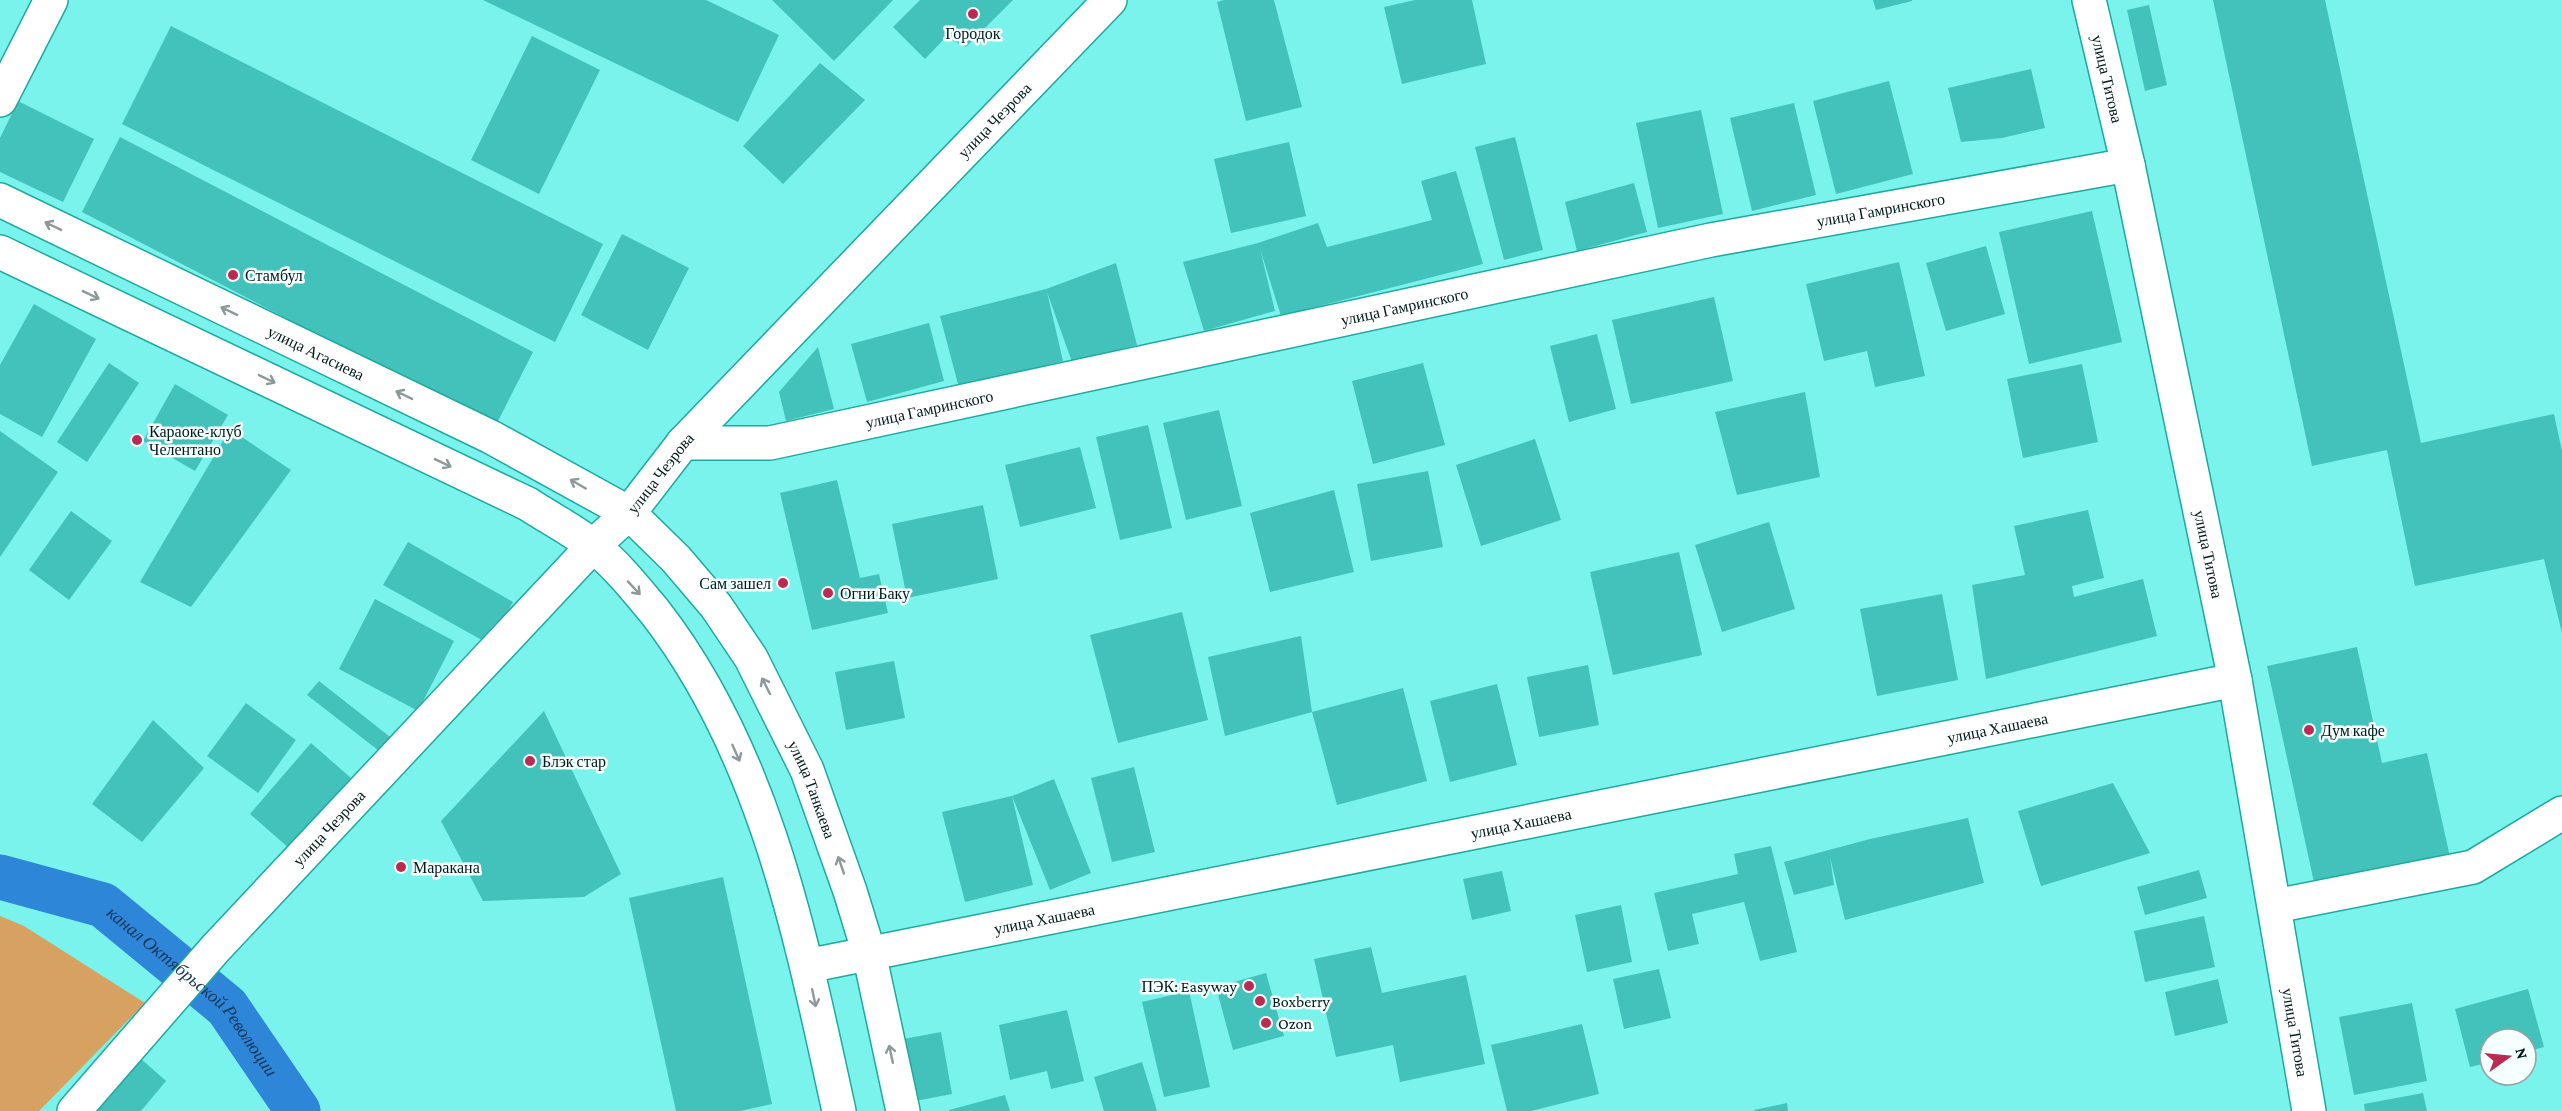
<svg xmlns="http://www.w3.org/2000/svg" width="2562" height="1111" font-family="'Crimson Pro',serif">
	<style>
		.green { fill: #d7a161 }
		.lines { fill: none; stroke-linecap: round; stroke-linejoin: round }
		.canal { stroke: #2d86d8; stroke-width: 45 }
		.building { fill: #43c2bc }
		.minor-casing { stroke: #1da9a3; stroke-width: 36 }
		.major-casing { stroke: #1da9a3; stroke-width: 36 }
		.minor { stroke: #fff; stroke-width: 33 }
		.major { stroke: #fff; stroke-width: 33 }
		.oneway { stroke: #8d9898 }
		.poi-dot { fill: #ba2a51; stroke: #f5fffe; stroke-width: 2 }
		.labels { text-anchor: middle; stroke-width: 5; stroke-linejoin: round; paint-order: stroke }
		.poi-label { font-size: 16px; fill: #011a19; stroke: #f5fffe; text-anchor: start }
		.street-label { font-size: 16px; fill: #011a19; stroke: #f5fffe }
		.water-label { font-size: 18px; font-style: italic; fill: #133557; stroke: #f5fffe }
	</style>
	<rect width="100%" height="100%" fill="#7af3ec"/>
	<path class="green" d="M0 916 24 926 145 1003 39 1111H0Z"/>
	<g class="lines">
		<path class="canal" id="s1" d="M0 877 103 905 227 1007 298 1111"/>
	</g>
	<g class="building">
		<path d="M483 0H706L779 35 738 122Z"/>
		<path d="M772 0H893L834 61Z"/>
		<path d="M920 0H1013L966 47 946 37 925 59 893 27Z"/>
		<path d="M1224 0H1274L1302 107 1246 121 1217 2Z"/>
		<path d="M1415 0H1472L1486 64 1402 84 1384 7Z"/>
		<path d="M1873 0H1912V1L1876 10Z"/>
		<path d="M2213 0H2325L2421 443 2554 414 2562 451V633L2544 559 2415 586 2387 450 2312 466Z"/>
		<path d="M2149 5 2167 85 2145 91 2127 10Z"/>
		<path d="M171 26 603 244 555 342 122 124Z"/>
		<path d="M532 36 600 70 539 194 471 160Z"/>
		<path d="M820 63 865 100 783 184 743 146Z"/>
		<path d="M2031 69 2045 128 2002 138 1961 142 1948 88Z"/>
		<path d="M1889 81 1913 174 1836 194 1813 101Z"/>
		<path d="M18 101 94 139 63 202 0 172V138Z"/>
		<path d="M1794 103 1816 195 1752 211 1730 118Z"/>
		<path d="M1701 110 1723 214 1658 228 1636 123Z"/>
		<path d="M120 137 533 352 495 427 82 212Z"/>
		<path d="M1515 137 1543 250 1504 260 1475 147Z"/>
		<path d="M1289 142 1306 216 1231 233 1214 159Z"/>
		<path d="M1456 171 1483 264 1281 316 1260 249 1275 311 1204 331 1183 262 1258 243 1318 223 1327 247 1432 220 1421 181Z"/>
		<path d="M1634 183 1647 232 1577 251 1565 202Z"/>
		<path d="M2092 211 2122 342 2029 364 1999 232Z"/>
		<path d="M622 234 689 268 648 350 581 315Z"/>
		<path d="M1986 246 2005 314 1946 331 1926 263Z"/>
		<path d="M1899 262 1925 376 1875 387 1867 351 1824 361 1806 284Z"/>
		<path d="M1116 263 1137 345 1072 362 1047 292 1063 361 959 388 940 316 1046 289Z"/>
		<path d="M1714 297 1733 381 1631 404 1612 320Z"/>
		<path d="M34 304 96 339 42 437 0 414V365Z"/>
		<path d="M929 323 944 381 867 402 851 344Z"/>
		<path d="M1597 334 1616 409 1569 422 1550 346Z"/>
		<path d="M818 347 834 409 786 421 779 392Z"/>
		<path d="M109 363 139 383 87 462 57 442Z"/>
		<path d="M1423 363 1445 445 1373 464 1352 381Z"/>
		<path d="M2082 364 2098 442 2023 458 2007 379Z"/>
		<path d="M175 384 228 415 195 471 143 441Z"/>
		<path d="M1805 392 1820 477 1737 495 1715 412Z"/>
		<path d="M1219 410 1242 506 1186 520 1163 423Z"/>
		<path d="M1148 425 1172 528 1120 540 1096 437Z"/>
		<path d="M230 429 291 470 191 607 140 582Z"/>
		<path d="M0 431 58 472 0 557Z"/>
		<path d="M1535 439 1561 520 1481 546 1456 465Z"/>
		<path d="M1080 447 1096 508 1020 527 1005 465Z"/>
		<path d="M1428 471 1443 547 1371 561 1357 484Z"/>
		<path d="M837 480 860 578 879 574 888 613 812 630 780 493Z"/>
		<path d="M1334 490 1354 572 1270 592 1250 513Z"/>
		<path d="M983 505 998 579 907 598 892 524Z"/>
		<path d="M2088 510 2104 578 2072 586 2074 597 2143 579 2157 636 1986 679 1972 585 2025 575 2014 526Z"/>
		<path d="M71 511 112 541 69 600 29 570Z"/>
		<path d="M1769 522 1795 609 1722 632 1695 545Z"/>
		<path d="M408 542 513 602 489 644 383 585Z"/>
		<path d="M1679 552 1702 655 1613 675 1590 572Z"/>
		<path d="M1942 594 1958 680 1877 696 1860 609Z"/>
		<path d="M375 599 454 641 418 711 339 669Z"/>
		<path d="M1182 612 1208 720 1118 743 1090 635Z"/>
		<path d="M1301 636 1312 712 1225 736 1208 657Z"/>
		<path d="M2357 647 2382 763 2427 753 2450 857 2315 887 2267 666Z"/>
		<path d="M894 661 905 718 846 730 835 672Z"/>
		<path d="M1588 665 1599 725 1539 737 1527 677Z"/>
		<path d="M319 681 394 740 383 754 307 695Z"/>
		<path d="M1497 684 1517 765 1450 782 1430 701Z"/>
		<path d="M1403 688 1427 781 1337 805 1312 712Z"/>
		<path d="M246 703 296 740 258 793 207 756Z"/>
		<path d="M544 711 621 874 584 897 483 901 441 821Z"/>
		<path d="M153 720 204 768 142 842 92 804Z"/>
		<path d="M311 743 351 778 290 849 250 814Z"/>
		<path d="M1134 767 1155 852 1112 862 1091 778Z"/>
		<path d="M1054 779 1091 873 1050 890 1012 796Z"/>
		<path d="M2113 783 2150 853 2041 886 2018 811Z"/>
		<path d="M1012 796 1033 885 965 902 942 812Z"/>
		<path d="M1968 818 1984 883 1845 920 1830 857 1834 885 1794 895 1784 862 1870 839Z"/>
		<path d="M1771 846 1797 952 1760 961 1744 902 1692 914 1699 944 1668 951 1654 893 1738 874 1734 854Z"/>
		<path d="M2199 870 2207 898 2145 915 2137 887Z"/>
		<path d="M1502 871 1511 911 1472 920 1463 879Z"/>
		<path d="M723 877 772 1104 740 1111H676L629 898Z"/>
		<path d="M1621 905 1632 962 1587 972 1575 915Z"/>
		<path d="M2204 916 2215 967 2145 982 2134 931Z"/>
		<path d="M1371 947 1382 993 1466 975 1485 1064 1400 1082 1393 1045 1336 1057 1314 959Z"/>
		<path d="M1659 969 1671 1018 1624 1029 1613 979Z"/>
		<path d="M1266 973 1284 1036 1233 1050 1216 987Z"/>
		<path d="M2218 979 2228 1023 2175 1036 2165 992Z"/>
		<path d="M2528 989 2544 1047 2526 1052V1039H2490V1062L2470 1067 2455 1009Z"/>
		<path d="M1189 991 1210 1087 1164 1097 1142 1002Z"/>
		<path d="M2412 1003 2427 1081 2354 1095 2339 1017Z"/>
		<path d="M1067 1010 1084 1081 1051 1089 1047 1071 1010 1080 999 1025Z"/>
		<path d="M1582 1024 1599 1094 1531 1111H1507L1491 1045Z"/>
		<path d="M941 1032 952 1094 910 1102 898 1040Z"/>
		<path d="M140 1058 166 1081 141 1111H96Z"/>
		<path d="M1142 1062 1157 1111H1104L1094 1077Z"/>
		<path d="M2423 1093 2427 1111H2365L2364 1104Z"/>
		<path d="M1005 1095 1010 1111H949V1110Z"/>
		<path d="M1787 1103 1788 1111H1755L1754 1110Z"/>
	</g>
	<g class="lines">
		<defs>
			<g id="minor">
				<path id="s2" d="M2089 0 2128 165 2235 680 2309 1111"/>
				<path d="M0 100 51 0"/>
				<path id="s3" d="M683 443H770L1711 240 2128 165"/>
				<path d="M2275 906 2473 867 2562 813"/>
				<path id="s4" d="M807 966 2235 680"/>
				<path id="s5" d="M74 1111 215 949 593 546 629 513 683 443 1110 0"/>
			</g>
			<g id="major">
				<path id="s6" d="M0 200 491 437 629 513 676 559 716 606 751 658 807 770 850 891 869 953 903 1111"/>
				<path d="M0 252 528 504C549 518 573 530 593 546 616 564 636 589 655 612 766 755 801 938 839 1111"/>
			</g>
		</defs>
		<use href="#minor" class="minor-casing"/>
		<use href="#major" class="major-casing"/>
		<use href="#minor" class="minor"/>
		<use href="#major" class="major"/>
	</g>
	<defs><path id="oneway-shaft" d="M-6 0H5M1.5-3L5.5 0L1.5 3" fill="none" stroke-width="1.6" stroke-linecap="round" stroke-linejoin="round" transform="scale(1.5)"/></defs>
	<g class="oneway">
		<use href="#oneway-shaft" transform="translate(53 226) rotate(-154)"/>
		<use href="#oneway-shaft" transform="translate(91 295) rotate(26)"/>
		<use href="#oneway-shaft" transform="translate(229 311) rotate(-154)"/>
		<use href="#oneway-shaft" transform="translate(267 379) rotate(26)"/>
		<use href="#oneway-shaft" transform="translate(404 395) rotate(-154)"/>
		<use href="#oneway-shaft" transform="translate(443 463) rotate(26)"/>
		<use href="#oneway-shaft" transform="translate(578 484) rotate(-150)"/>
		<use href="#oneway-shaft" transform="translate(634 588) rotate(47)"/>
		<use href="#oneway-shaft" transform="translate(766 686) rotate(-117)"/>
		<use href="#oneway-shaft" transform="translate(736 753) rotate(66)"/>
		<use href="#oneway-shaft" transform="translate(841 865) rotate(-109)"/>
		<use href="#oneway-shaft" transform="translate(814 998) rotate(78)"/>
		<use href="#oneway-shaft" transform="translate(891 1054) rotate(-102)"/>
	</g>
	<g class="poi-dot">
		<circle cx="973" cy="14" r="6"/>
		<circle cx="233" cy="275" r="6"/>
		<circle cx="137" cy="440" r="6"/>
		<circle cx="783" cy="583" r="6"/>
		<circle cx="828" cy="593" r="6"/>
		<circle cx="2309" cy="730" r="6"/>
		<circle cx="530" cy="761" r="6"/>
		<circle cx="401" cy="867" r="6"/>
		<circle cx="1249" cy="986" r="6"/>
		<circle cx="1260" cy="1001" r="6"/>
		<circle cx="1266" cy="1023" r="6"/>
	</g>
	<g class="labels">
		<g class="poi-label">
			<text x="973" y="39" text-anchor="middle">Городок</text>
			<text x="245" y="281">Стамбул</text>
			<text x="149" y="437">Караоке-клуб<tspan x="149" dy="18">Челентано</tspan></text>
			<text x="771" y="589" text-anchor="end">Сам зашел</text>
			<text x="840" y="599">Огни Баку</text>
			<text x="2321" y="736">Дум кафе</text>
			<text x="542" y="767">Блэк стар</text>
			<text x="413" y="873">Маракана</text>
			<text x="1237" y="992" text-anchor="end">ПЭК: Easyway</text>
			<text x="1272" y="1007">Boxberry</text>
			<text x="1278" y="1029">Ozon</text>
		</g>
		<g class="street-label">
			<text dy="6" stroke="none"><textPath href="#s2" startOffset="81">улица Титова</textPath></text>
			<text dy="6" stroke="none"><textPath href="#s5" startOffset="1353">улица Чеэрова</textPath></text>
			<text dy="6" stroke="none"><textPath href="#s3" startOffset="1222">улица Гамринского</textPath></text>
			<text dy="6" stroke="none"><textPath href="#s3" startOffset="736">улица Гамринского</textPath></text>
			<text dy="6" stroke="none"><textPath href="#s6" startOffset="351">улица Агасиева</textPath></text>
			<text dy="6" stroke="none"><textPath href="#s3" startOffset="250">улица Гамринского</textPath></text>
			<text dy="6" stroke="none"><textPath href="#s5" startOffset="867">улица Чеэрова</textPath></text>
			<text dy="6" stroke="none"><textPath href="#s2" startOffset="567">улица Титова</textPath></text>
			<text dy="6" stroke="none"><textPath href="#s4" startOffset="1214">улица Хашаева</textPath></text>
			<text dy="6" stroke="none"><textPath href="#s6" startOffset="1038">улица Танкаева</textPath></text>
			<text dy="6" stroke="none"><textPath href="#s4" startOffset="728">улица Хашаева</textPath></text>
			<text dy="6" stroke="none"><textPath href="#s5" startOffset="381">улица Чеэрова</textPath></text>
			<text dy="6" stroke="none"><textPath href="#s4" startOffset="242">улица Хашаева</textPath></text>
			<text dy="6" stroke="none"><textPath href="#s2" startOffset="1053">улица Титова</textPath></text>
		</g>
		<g class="water-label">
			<text dy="6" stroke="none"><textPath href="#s1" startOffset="232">канал Октябрьской Революции</textPath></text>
		</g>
	</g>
	<g transform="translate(2508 1057) rotate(75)"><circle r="28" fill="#f5fffe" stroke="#93a3a2" stroke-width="1.5"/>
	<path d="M0-4.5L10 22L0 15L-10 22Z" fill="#ba2a51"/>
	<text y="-9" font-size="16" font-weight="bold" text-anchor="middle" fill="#011a19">N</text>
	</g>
</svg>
